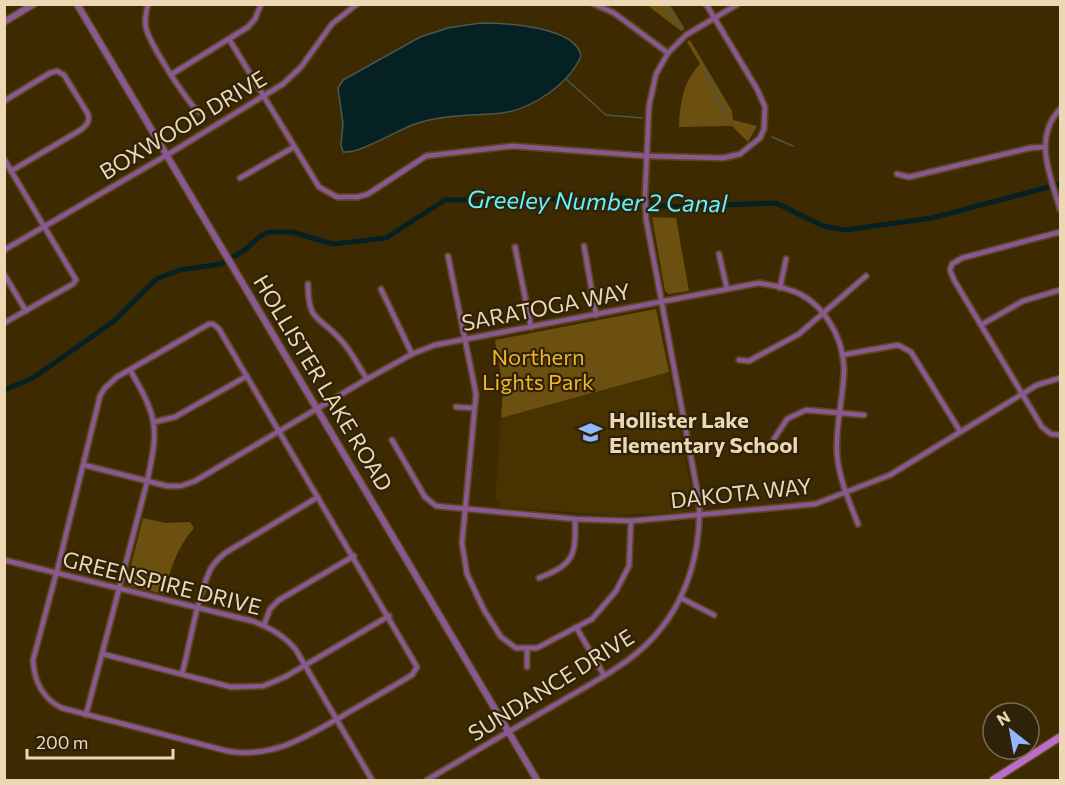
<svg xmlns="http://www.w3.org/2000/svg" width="1065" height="785" font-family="Commissioner,sans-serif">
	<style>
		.built { fill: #483300 }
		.green { fill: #6c5010 }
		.water { fill: #052124; stroke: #4a584f; stroke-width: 1.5 }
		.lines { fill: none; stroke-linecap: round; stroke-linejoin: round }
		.stream { stroke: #4a584f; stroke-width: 1.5 }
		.canal { stroke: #052124; stroke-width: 5 }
		.minor-casing { stroke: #5a461d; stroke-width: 8 }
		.tertiary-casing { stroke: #5a461d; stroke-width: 9 }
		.secondary-casing { stroke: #5a461d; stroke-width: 10 }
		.minor { stroke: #8a5891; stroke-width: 4.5 }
		.tertiary { stroke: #8a5891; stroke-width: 6 }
		.secondary { stroke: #bd6dc9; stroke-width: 7 }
		.labels { text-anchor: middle; stroke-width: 4.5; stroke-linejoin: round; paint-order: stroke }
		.street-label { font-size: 22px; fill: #ecd8b4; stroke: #2e220a }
		.park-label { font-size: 22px; fill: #f3b522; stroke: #2e220a }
		.poi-label { font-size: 22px; font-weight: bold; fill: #ecd8b4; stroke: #2e220a; text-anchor: start }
		.water-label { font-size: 24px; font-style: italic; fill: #66f0fb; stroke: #2e220a }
	</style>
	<rect width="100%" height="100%" fill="#3e2a00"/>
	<path class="built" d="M669 372 694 505 693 510 676 513 612 515 499 507V502L495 501 501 418Z"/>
	<g class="green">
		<path d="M647 5H670L685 29 681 31Z"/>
		<path d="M690 40 732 111 733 120 757 126 748 142 732 126 679 127C680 103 683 82 700 64L687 42Z"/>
		<path d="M652 217 676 218 689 291 669 294 665 291Z"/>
		<path d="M656 309 669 372 501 418 503 389 495 340Z"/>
		<path d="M143 518 166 523 190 522 194 528C176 549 171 569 164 594L126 585Z"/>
	</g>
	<path class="water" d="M480 23C504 23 576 26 581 56 569 84 532 109 502 113 473 116 443 114 415 124 397 130 360 154 343 152L341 145 343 124 338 88 343 80 420 37 448 28Z"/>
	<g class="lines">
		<g class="stream">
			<path d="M663 4 683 29"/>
			<path d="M704 68 727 120"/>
			<path d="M566 79 606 115 642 118"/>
			<path d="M772 137 793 146"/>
		</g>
		<path class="canal" d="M4 390 33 378 114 321 156 279 180 270 221 264 245 250 259 237 268 232H292L333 244 386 238 445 200 622 198 669 207 776 203 823 226 845 230 932 218 1060 184"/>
		<defs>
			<g id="minor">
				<path d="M148 4C146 12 144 20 146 28 150 44 186 101 199 112"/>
				<path d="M594 4 614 13 668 53"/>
				<path d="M229 39 319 187 337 197H358L368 194 426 156 513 146 647 156 723 158 740 154 760 138 764 129 765 107 757 89 706 4"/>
				<path d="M172 74 248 27 255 19 261 4"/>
				<path d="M4 101 50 73 57 71 64 75 88 114C90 122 86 126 79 131L11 171"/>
				<path d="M1060 109C1033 138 1050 175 1060 209"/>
				<path d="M4 159 76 280 73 284 4 323"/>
				<path d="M897 174 909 177 1030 148 1044 147"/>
				<path d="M240 178 294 147"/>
				<path d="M1060 232 962 258 952 264 950 270 954 280 1042 427 1051 434 1060 435"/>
				<path d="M584 246 596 315"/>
				<path d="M515 247 531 327"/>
				<path d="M4 250 167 155 283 84 301 67 332 24 357 4"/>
				<path d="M719 254 727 289"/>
				<path d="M448 256 476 394 462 543 467 574 484 610 501 637 516 648H537L592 619 616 591 629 566 631 521"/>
				<path d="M4 274 26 311"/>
				<path d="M308 284C308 322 318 315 340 339 351 350 358 366 367 379"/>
				<path d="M780 288 786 259"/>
				<path d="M381 289 412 354"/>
				<path d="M209 324H213L219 329 417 667 412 675C389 689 366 702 344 715 306 737 272 759 227 751L62 708C43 699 34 681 33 660L59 563 100 396 104 389 117 377Z"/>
				<path d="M981 325 1023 301 1060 290"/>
				<path d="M842 355 898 345 911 352 960 431"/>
				<path d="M739 360 749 361 799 334 866 276"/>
				<path d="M456 407 474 408"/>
				<path d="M154 422 175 417 247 376"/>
				<path d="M774 439 787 419 806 410 864 415"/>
				<path d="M392 440 425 497 436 506 575 519 631 521 815 504 890 475 1037 385 1060 378"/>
				<path d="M84 465 167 486H181L195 481 367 379 412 354 435 345 759 283C769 285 780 286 790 290 822 300 843 336 844 368 844 396 835 424 837 454 839 479 849 501 858 524"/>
				<path d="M4 560 252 621C269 627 284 635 296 650L372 780"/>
				<path d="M539 578C574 564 576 556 575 519"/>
				<path d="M681 598 714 615"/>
				<path d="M264 625 270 609 279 600 354 556"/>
				<path d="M576 627 604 675"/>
				<path d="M103 654 231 687 263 686 285 677 389 616"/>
				<path d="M527 667V648"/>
				<path d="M182 674C191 640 196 602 210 570 214 563 219 558 225 553L318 497"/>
				<path d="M86 715 147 482C159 427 158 418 130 370"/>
				<path d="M427 780C469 755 511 730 553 706 578 691 605 677 628 660 680 622 702 563 699 500L646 219 645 195 649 106 656 74 668 53 686 35 738 4"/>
			</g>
			<g id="tertiary">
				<path d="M77 4 537 780"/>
				<path d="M4 22 34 4"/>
			</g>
			<path id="secondary" d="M993 780 1060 737"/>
		</defs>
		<use href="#minor" class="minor-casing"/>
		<use href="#tertiary" class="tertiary-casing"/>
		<use href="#secondary" class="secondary-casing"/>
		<use href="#minor" class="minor"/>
		<use href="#tertiary" class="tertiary"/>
		<use href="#secondary" class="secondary"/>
	</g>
	<defs>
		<symbol id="school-bare" viewBox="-9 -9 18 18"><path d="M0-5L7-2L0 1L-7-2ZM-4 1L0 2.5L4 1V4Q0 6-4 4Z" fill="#92b7fd" stroke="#2e220a" stroke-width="2.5" paint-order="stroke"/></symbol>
	</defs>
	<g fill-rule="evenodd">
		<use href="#school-bare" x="574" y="416" width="33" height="33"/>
	</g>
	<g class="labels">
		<g class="street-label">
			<text transform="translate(183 125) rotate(-31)" y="8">BOXWOOD DRIVE</text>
			<text transform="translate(546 307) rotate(-11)" y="8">SARATOGA WAY</text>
			<text transform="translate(323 383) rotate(59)" y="8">HOLLISTER LAKE ROAD</text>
			<text transform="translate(741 493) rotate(-6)" y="8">DAKOTA WAY</text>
			<text transform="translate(162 583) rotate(14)" y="8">GREENSPIRE DRIVE</text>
			<text transform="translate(551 685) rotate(-32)" y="8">SUNDANCE DRIVE</text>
		</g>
		<g class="park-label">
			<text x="538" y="365">Northern<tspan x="538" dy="25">Lights Park</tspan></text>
		</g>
		<g class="poi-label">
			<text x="609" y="428">Hollister Lake<tspan x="609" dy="25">Elementary School</tspan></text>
		</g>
		<g class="water-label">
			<text transform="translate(597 202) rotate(1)" y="8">Greeley Number 2 Canal</text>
		</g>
	</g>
	<rect width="1065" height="785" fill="none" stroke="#ecd8b4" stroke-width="12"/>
	<g transform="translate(1011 731) rotate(329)"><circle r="28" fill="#2e220a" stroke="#7a6b4e" stroke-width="1.5"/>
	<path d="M0-4.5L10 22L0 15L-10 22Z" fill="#92b7fd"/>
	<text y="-9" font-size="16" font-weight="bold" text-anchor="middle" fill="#ecd8b4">N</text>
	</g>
	<path d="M27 749v9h146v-9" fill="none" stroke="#ecd8b4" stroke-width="3"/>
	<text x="36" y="749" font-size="18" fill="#ecd8b4" stroke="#2e220a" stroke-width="4.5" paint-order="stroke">200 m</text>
</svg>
